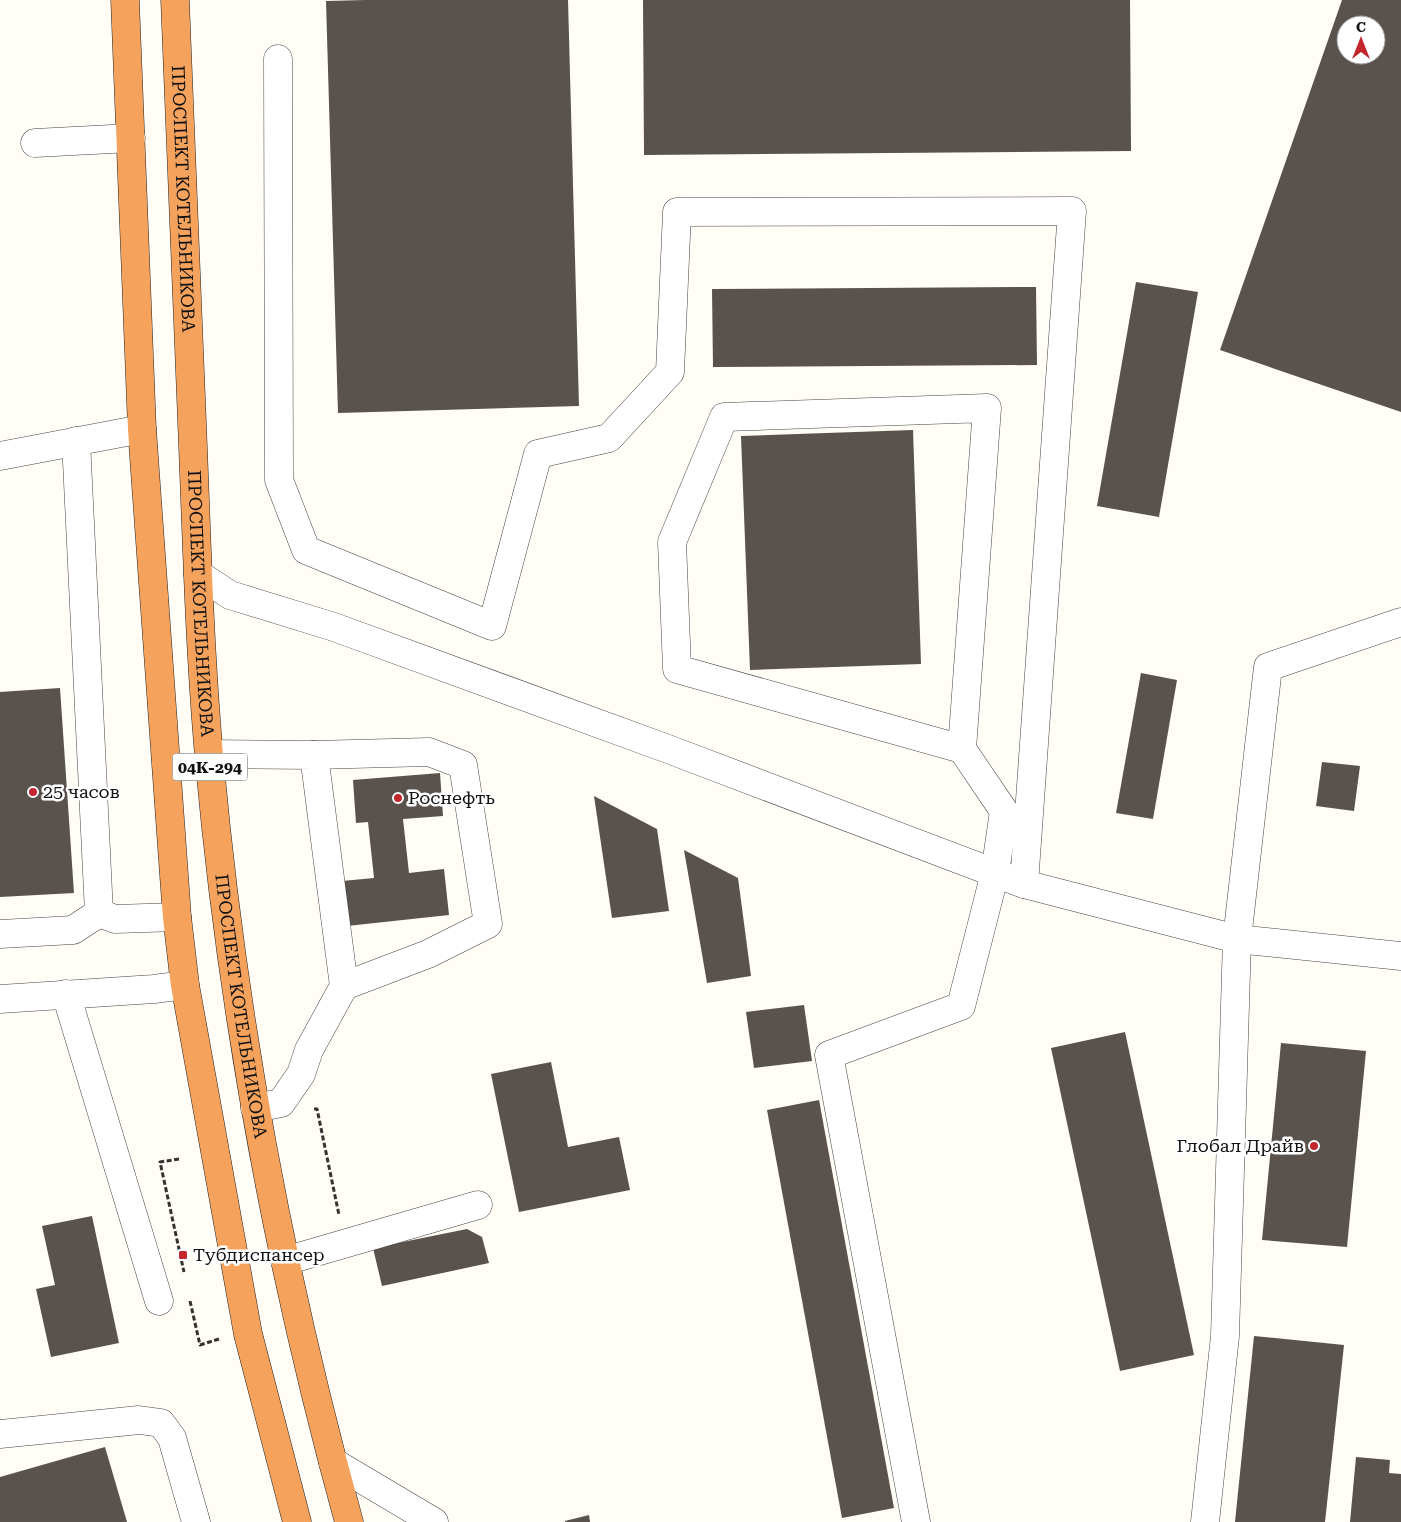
<svg xmlns="http://www.w3.org/2000/svg" width="1401" height="1522" font-family="'Roboto Serif',serif">
	<style>
		.building { fill: #5a524d; fill-rule: evenodd }
		.lines { fill: none; stroke-linecap: round; stroke-linejoin: round }
		.minor-casing { stroke: #444; stroke-width: 29 }
		.highway-casing { stroke: #222; stroke-width: 29 }
		.path { stroke: #333; stroke-width: 3; stroke-dasharray: 5 2.5; stroke-linecap: butt }
		.minor { stroke: #fff; stroke-width: 28 }
		.highway { stroke: #f5a25d; stroke-width: 28 }
		.poi-dot { fill: #c4262e; stroke: #fff; stroke-width: 2 }
		.labels { text-anchor: middle; stroke-width: 5; stroke-linejoin: round; paint-order: stroke }
		.shield { fill: #fff; stroke: #585858; stroke-width: 1 }
		.shield-label { font-size: 16px; font-weight: bold; fill: #111 }
		.street-label { font-size: 18px; fill: #111; stroke: #fff }
		.poi-label { font-size: 18px; fill: #111; stroke: #fff; text-anchor: start }
	</style>
	<rect width="100%" height="100%" fill="#fffdf5"/>
	<g class="building">
		<path d="M365 0H568L579 406 338 413 326 1Z"/>
		<path d="M643 0H1130L1131 151 644 155Z"/>
		<path d="M1342 0H1401V412L1220 350ZM1346 25H1376V55H1346Z"/>
		<path d="M1136 282 1198 292 1159 517 1097 506Z"/>
		<path d="M1036 287 1037 365 713 367 712 289Z"/>
		<path d="M913 430 921 664 750 670 741 436Z"/>
		<path d="M1141 673 1177 680 1153 819 1116 813Z"/>
		<path d="M60 688 74 893 0 897V692Z"/>
		<path d="M1322 762 1360 766 1354 811 1316 806Z"/>
		<path d="M440 773 443 816 403 819 409 873 444 869 449 915 347 926 342 881 374 878 368 822 356 823 353 780Z"/>
		<path d="M594 796 657 829 669 911 612 918Z"/>
		<path d="M684 850 738 878 751 976 707 983Z"/>
		<path d="M804 1005 812 1061 754 1068 746 1012Z"/>
		<path d="M1125 1032 1194 1355 1120 1371 1051 1048Z"/>
		<path d="M1281 1043 1366 1051 1347 1247 1262 1240Z"/>
		<path d="M551 1062 568 1147 619 1137 630 1190 519 1212 491 1074Z"/>
		<path d="M819 1100 894 1508 842 1518 767 1110Z"/>
		<path d="M92 1216 119 1343 51 1357 36 1289 55 1285 42 1226Z"/>
		<path d="M467 1229 482 1237 489 1263 382 1286 373 1248Z"/>
		<path d="M1254 1336 1344 1345 1325 1522H1235Z"/>
		<path d="M105 1447 127 1522H0V1477Z"/>
		<path d="M1356 1457 1390 1460 1389 1473 1401 1474V1522H1350Z"/>
		<path d="M589 1515 590 1522H565V1521Z"/>
	</g>
	<g class="lines">
		<defs>
			<g id="minor">
				<path d="M278 59 279 480 306 550 492 626 538 454 609 438 670 372 677 212 1072 211 1024 884"/>
				<path d="M35 143 131 138"/>
				<path d="M0 456 142 429"/>
				<path d="M198 574 230 595 334 627 668 749 1024 884 1237 939 1401 956"/>
				<path d="M209 754 314 755 344 986 309 1050 301 1074 281 1103 255 1108"/>
				<path d="M314 755 429 752 463 765 488 924 428 954 344 986"/>
				<path d="M99 913 115 919 177 917"/>
				<path d="M0 934 73 930 99 913 76 441"/>
				<path d="M66 994 159 1301"/>
				<path d="M0 999 154 989 185 985"/>
				<path d="M285 1261 478 1205"/>
				<path d="M0 1434 139 1420 161 1423 172 1438 196 1522"/>
				<path d="M333 1462 434 1522"/>
				<path d="M916 1522 829 1055 961 1006 995 873 1004 811 962 749 987 408 724 417 672 542 677 669 962 749"/>
				<path d="M1205 1522 1225 1336 1237 939 1268 667 1401 622"/>
			</g>
			<g id="highway">
				<path d="M125 0 142 429 177 917 185 985 248 1334 297 1522"/>
				<path id="s1" d="M175 0C181 149 187 298 193 447 197 550 200 654 209 756 232 1015 280 1272 349 1522"/>
			</g>
		</defs>
		<use href="#minor" class="minor-casing"/>
		<use href="#highway" class="highway-casing"/>
		<g class="path">
			<path d="M314 1109H317L339 1215"/>
			<path d="M179 1159 160 1162 184 1272"/>
			<path d="M190 1301 200 1345 219 1339"/>
		</g>
		<use href="#minor" class="minor"/>
		<use href="#highway" class="highway"/>
	</g>
	<g class="poi-dot">
		<circle cx="33" cy="792" r="5"/>
		<circle cx="398" cy="798" r="5"/>
		<circle cx="1314" cy="1146" r="5"/>
		<rect x="178" y="1250" width="10" height="10" rx="2.5"/>
	</g>
	<g class="labels">
		<rect class="shield" x="172.5" y="753.5" width="75" height="27" rx="4"/>
		<g class="shield-label">
			<text x="210" y="773">04К-294</text>
		</g>
		<g class="street-label">
			<text dy="6" stroke="none"><textPath href="#s1" startOffset="199">ПРОСПЕКТ КОТЕЛЬНИКОВА</textPath></text>
			<text dy="6" stroke="none"><textPath href="#s1" startOffset="604">ПРОСПЕКТ КОТЕЛЬНИКОВА</textPath></text>
			<text dy="6" stroke="none"><textPath href="#s1" startOffset="1009">ПРОСПЕКТ КОТЕЛЬНИКОВА</textPath></text>
		</g>
		<g class="poi-label">
			<text x="43" y="798">25 часов</text>
			<text x="408" y="804">Роснефть</text>
			<text x="1304" y="1152" text-anchor="end">Глобал Драйв</text>
			<text x="193" y="1261">Тубдиспансер</text>
		</g>
	</g>
	<g transform="translate(1361 40)"><circle r="24" fill="#ffffff" stroke="#a0a0a0"/>
	<path d="M0-4L9 19L0 12L-9 19Z" fill="#c4262e"/>
	<text y="-8" font-size="14" font-weight="bold" text-anchor="middle" fill="#111111">С</text>
	</g>
</svg>
